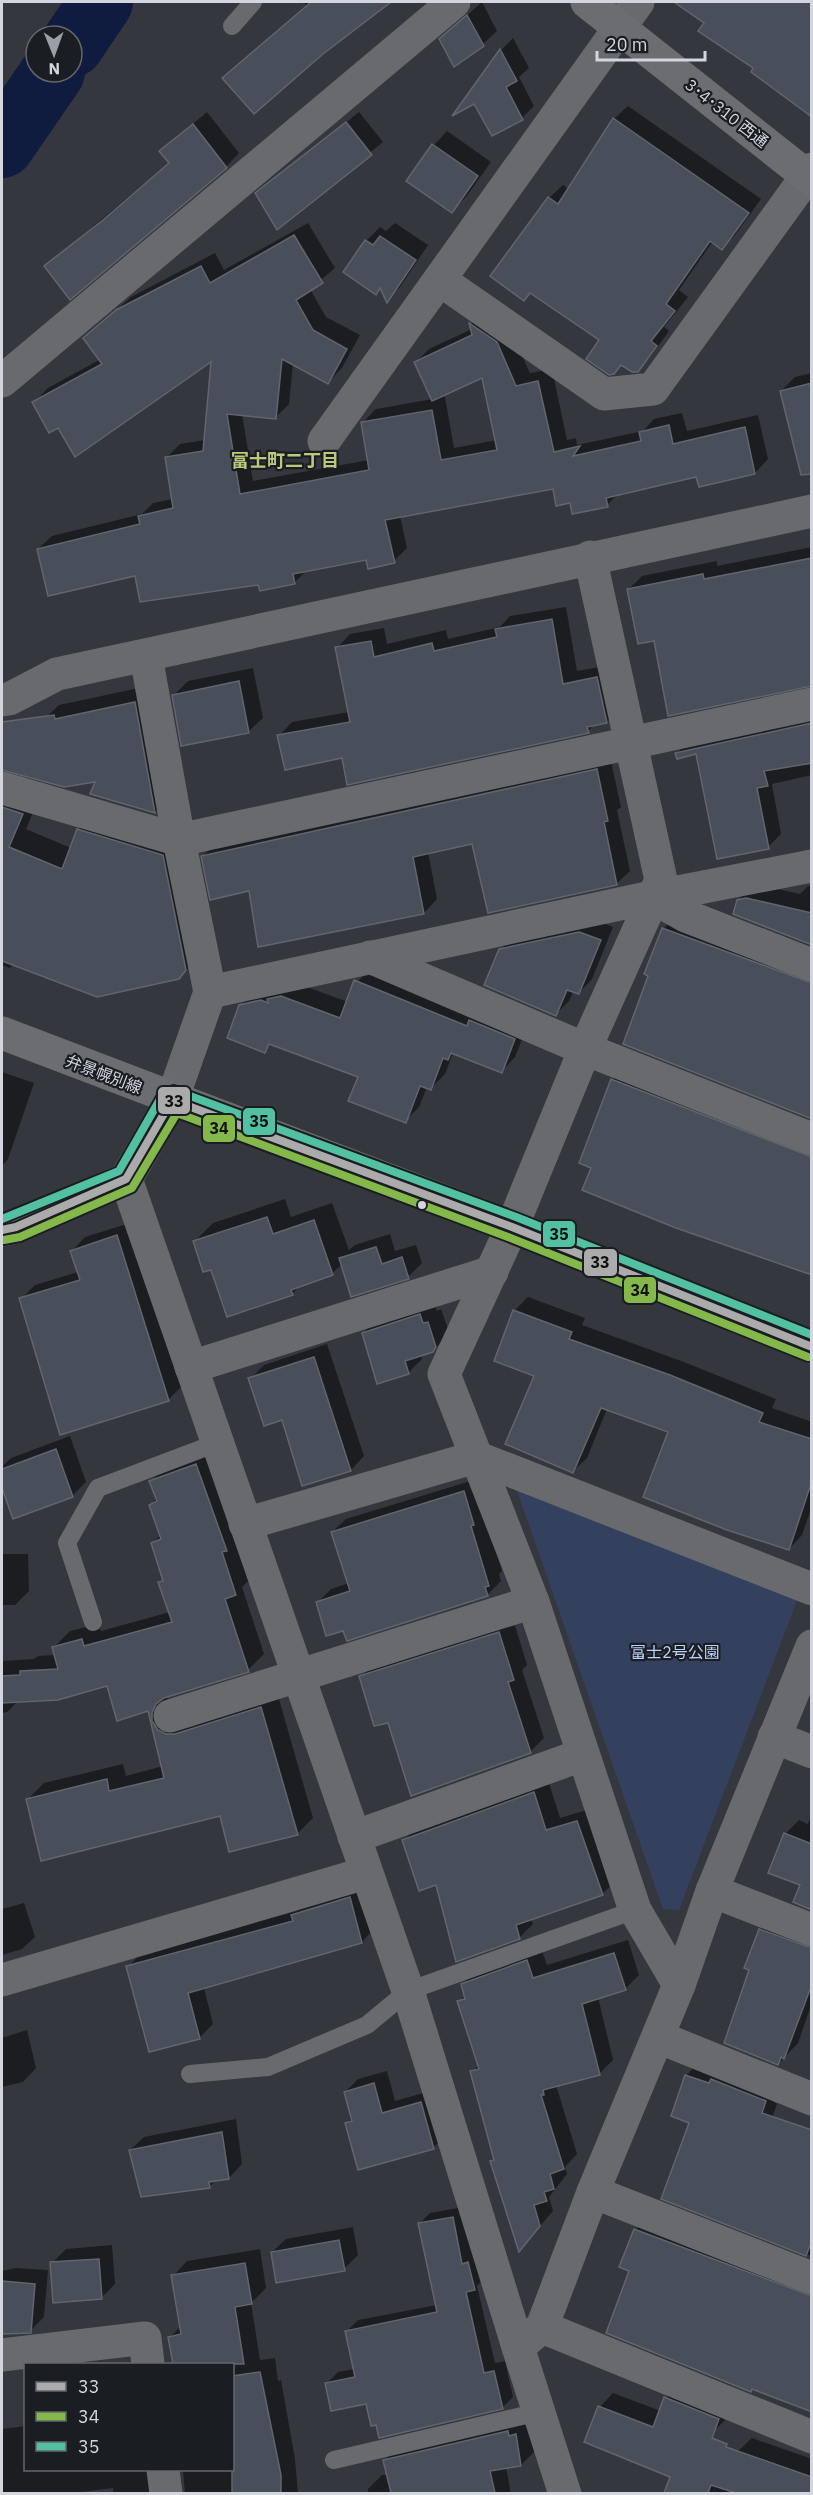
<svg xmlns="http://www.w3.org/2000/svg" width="813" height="2495" font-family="'IBM Plex Sans','Noto Sans JP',sans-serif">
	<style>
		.green { fill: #34415e }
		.shadow { fill: #0007; fill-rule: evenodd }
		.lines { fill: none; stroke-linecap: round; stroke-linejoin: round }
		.river { stroke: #101b40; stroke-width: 64 }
		.building { fill: #484e5a; stroke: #62656b; stroke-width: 1.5 }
		.lane { stroke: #696a6e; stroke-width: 18 }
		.street { stroke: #696a6e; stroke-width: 33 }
		.secondary { stroke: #6b6d71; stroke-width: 33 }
		.bus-1-casing { stroke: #1a1d22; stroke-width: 12 }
		.bus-2-casing { stroke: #1a1d22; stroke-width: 12 }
		.bus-3-casing { stroke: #1a1d22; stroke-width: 12 }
		.bus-1 { stroke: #ababab; stroke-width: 8 }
		.bus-2 { stroke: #84b84b; stroke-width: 8 }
		.bus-3 { stroke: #51c0a3; stroke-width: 8 }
		.bus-dot { fill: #d3d6df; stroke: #1a1d22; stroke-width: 2 }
		.labels { text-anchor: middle; stroke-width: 4.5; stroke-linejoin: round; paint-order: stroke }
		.street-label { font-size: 16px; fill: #d3d6df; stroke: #1a1d22 }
		.park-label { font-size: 16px; fill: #bdd0fc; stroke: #1a1d22 }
		.neighbourhood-label { font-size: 18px; font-weight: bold; fill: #bbc97d; stroke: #1a1d22 }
		.line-badge { stroke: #1a1d22; stroke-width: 2 }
		.pale-badge-label { font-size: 16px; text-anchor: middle; font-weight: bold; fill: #111 }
	</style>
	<rect width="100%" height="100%" fill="#34373e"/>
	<path class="green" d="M514 1482 798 1598 679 1910 663 1909Z"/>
	<g class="shadow">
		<path d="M304 2H388L322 53 238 64 306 5Z"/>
		<path d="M482 2 497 31 483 44 441 39Z"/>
		<path d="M700 2H812V108L755 68 692 12Z"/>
		<path d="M513 38 529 68 519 77 534 106 522 118 475 102 457 112 501 50Z"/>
		<path d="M628 106 761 199 735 235 722 248 713 241 679 290 688 297 664 327 669 331 651 356 637 370 623 364 614 373 549 198 563 185 570 190 614 119Z"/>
		<path d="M207 112 239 153 226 167 46 266 170 162 161 151Z"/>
		<path d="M359 112 383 142 278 228 257 194Z"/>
		<path d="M447 131 491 162 466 197 452 211 408 180 434 145Z"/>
		<path d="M308 223 335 268 310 289 326 317 360 335 342 368 328 382 293 364 289 404 276 417 242 414 253 481 369 460 362 423 376 409 433 399 416 362 429 349 472 329 471 324 484 311 510 329 530 373 552 369 567 440 576 438 577 445 643 431 654 419 682 413 687 431 758 415 768 459 755 473 698 475 619 493 607 505 572 501 554 487 400 516 407 548 394 561 367 559 307 570 295 582 259 583 136 574 38 549 52 536 142 514 153 503 173 499 167 457 180 444 205 440 213 358 59 426 34 402 48 388 101 359 85 338 131 297 215 253 224 270ZM483 376 497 440 454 448 445 397 437 398Z"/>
		<path d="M395 223 428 245 400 287 387 300 381 288 376 293 366 241 380 227 386 231Z"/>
		<path d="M812 373V434L781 391 795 377Z"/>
		<path d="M812 547V684L655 640 629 589 642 576 717 561V566Z"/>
		<path d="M566 607 577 671 611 665 620 708 607 722 595 724 588 731 343 756 279 736 292 722 349 712 337 648 350 634 384 628 387 644 446 630 448 639 500 627 510 616Z"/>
		<path d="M253 668 263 718 249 731 182 745 174 695 188 681Z"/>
		<path d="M153 685 172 794 155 812 97 780 2 768V729L31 742 40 723 59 705Z"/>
		<path d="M812 713V775L772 784 781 834 768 847 697 752 677 753 691 739Z"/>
		<path d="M610 757 621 807 617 810 630 871 616 884 473 842 428 852 437 899 424 913 250 890 203 856 216 843Z"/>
		<path d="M2 774 40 796 26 829 71 848 78 830 96 812 181 837 197 959 179 978 14 964 10 968 2 965Z"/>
		<path d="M760 885 800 894 808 886 812 887V945L735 913 738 900 752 887Z"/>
		<path d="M677 915 812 965V1117L650 975 663 929Z"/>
		<path d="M593 919 613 927 592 979 579 993 574 990 569 1001 556 1014 500 950 514 936Z"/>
		<path d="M372 967 528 1025 515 1057 502 1071 453 1053 445 1074 431 1088 427 1087 419 1107 405 1121 360 1076 272 1043 265 1051 240 1006 254 992 296 983 348 1002 358 981Z"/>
		<path d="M626 1067 812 1140V1274L593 1167 612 1080Z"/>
		<path d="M2 1072 34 1083 8 1159 2 1166Z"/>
		<path d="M285 1199 291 1217 332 1203 349 1250 355 1245 390 1234 395 1251 416 1245 422 1263 408 1277 342 1264 332 1274 301 1285 292 1294 212 1268 195 1241 213 1223Z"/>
		<path d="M130 1223 182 1386 168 1400 21 1299 35 1285 78 1272 72 1251 85 1237Z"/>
		<path d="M528 1297 585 1318 582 1325 684 1362 776 1399 772 1408 812 1422V1506L802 1535 789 1549 670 1431 607 1409 587 1458 573 1471 536 1375 496 1360 515 1310Z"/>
		<path d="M434 1302 437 1311 441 1309 449 1332 433 1351 421 1355 422 1359 408 1373 363 1333 377 1319Z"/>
		<path d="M327 1344 364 1456 351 1470 250 1379 264 1365Z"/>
		<path d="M70 1436 86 1482 72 1496 14 1517 2 1484V1467L11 1458Z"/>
		<path d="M212 1449 252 1577 242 1587 264 1654 248 1670 167 1696 168 1704 277 1692 313 1818 297 1834 221 1814 27 1800 44 1783 123 1764 126 1776 163 1766 149 1709 108 1684 18 1701 7 1712 2 1713V1661L34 1659 38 1656 55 1655 53 1648 70 1631 98 1624 101 1631 170 1612 160 1583 164 1579 152 1543 161 1535 150 1505 157 1498 151 1481 168 1465Z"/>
		<path d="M477 1479 484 1513 502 1571 499 1574 501 1581 487 1595 344 1629 318 1602 331 1589 349 1583 332 1532 346 1519Z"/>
		<path d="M2 1554H28L29 1591 15 1605H2Z"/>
		<path d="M513 1619 527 1665 522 1670 544 1738 530 1752 388 1721 361 1677 375 1663Z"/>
		<path d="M548 1780 560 1818 590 1809 616 1881 602 1894 531 1919 533 1924 519 1938 437 1883 404 1840 417 1827Z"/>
		<path d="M812 1813V1908L785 1834 799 1820 808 1824Z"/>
		<path d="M364 1884 375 1928 362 1942 204 1988 213 2024 199 2038 128 1967 141 1953 297 1911 307 1901Z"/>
		<path d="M24 1903 35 1937 22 1949 2 1955V1909Z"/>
		<path d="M774 1917 812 1930V2003L798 2043 778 2064 751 1969 760 1930Z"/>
		<path d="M628 1940 639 1975 625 1989 598 1997 613 2060 599 2074 556 2085 577 2154 565 2167 567 2174 549 2197 553 2211 519 2250 492 2161 495 2158 472 2072 479 2065 459 2002 466 1995 463 1984 477 1970 541 1948 547 1965Z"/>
		<path d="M27 2030 36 2068 23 2082 2 2087V2038Z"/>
		<path d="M699 2062 779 2087 774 2102 777 2104 743 2201 812 2137V2256L663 2198 691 2122 686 2076Z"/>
		<path d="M387 2071 395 2101 434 2090 446 2135 433 2148 347 2123 352 2118 345 2092 358 2079Z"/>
		<path d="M236 2119 242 2164 229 2178 216 2180 209 2187 130 2150 144 2137Z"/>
		<path d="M464 2207 485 2278 477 2286 495 2363 505 2361 513 2397 502 2408 377 2423 367 2402 327 2383 338 2372 355 2369 347 2331 358 2320 437 2305 419 2224 430 2213Z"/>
		<path d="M649 2217 812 2280V2410L753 2388 751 2390 631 2270 635 2230Z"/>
		<path d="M353 2227 358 2255 344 2269 272 2252 286 2239Z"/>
		<path d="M112 2245 115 2284 101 2298 52 2263 66 2249Z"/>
		<path d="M260 2249 266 2288 251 2303 260 2360 275 2358 278 2381 281 2380 295 2459 298 2494H185L183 2470H232V2364H174L170 2337 181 2326 173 2276 187 2261Z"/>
		<path d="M16 2268 48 2270 44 2317 30 2331 2 2332V2271Z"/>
		<path d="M680 2384 727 2418 713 2432 608 2450 600 2407 613 2393 661 2411 666 2398Z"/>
		<path d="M529 2421 535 2451 521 2465 506 2467 511 2494H368V2489L382 2475H388L385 2460 399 2447Z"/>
		<path d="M26 2426V2470H160L169 2494H113V2488L65 2494H2V2429Z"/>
		<path d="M752 2438 812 2459V2494H668L678 2483 738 2451Z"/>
	</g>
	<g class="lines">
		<g class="river">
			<path d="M72 45 101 2"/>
			<path d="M2 146 53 72"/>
		</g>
	</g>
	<g class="building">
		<path d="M311 2H391L323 54 254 114 222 78Z"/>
		<path d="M674 2H812V117L751 72 753 68 698 31 704 23Z"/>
		<path d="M467 15 484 46 454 67 439 39Z"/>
		<path d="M500 49 517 81 506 87 523 120 492 136 474 104 452 116Z"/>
		<path d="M613 118 749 213 722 250 710 241 666 304 675 311 651 341 657 346 638 372H632L621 365 614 374 609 375 586 359 599 340 530 293 524 301 490 276 548 197 558 204Z"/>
		<path d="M346 122 372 155 277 230 255 193Z"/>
		<path d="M193 124 227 168 70 300 44 266 103 220 169 163 159 151Z"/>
		<path d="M432 144 478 176 452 213 406 181Z"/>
		<path d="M294 235 323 283 296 300 313 330 347 349 328 384 282 359 276 419 227 414 240 494 369 470 361 422 432 410 441 460 497 450 482 378 432 401 414 362 472 335 469 323 497 342 516 386 538 381 554 452 580 446 573 456 641 441 639 432 669 425 673 444 745 427 755 474 699 487 696 477 606 498 608 507 572 514 570 503 556 506 553 489 385 520 395 563 368 569 366 560 293 574 295 584 260 591 258 585 140 602 135 576 48 596 37 549 140 524 138 516 173 508 165 457 203 451 211 362 75 457 58 428 49 433 32 402 102 364 83 338 116 310 201 266 210 283Z"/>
		<path d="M380 236 416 260 387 303 380 288 376 295 343 272 365 240 373 245Z"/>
		<path d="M812 383V474L801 475 780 391Z"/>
		<path d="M812 558V686L668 716 654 641 638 644 627 589 703 574 704 579Z"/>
		<path d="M552 619 563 684 597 677 607 723 587 727 589 733 347 785 342 758 285 770 277 735 350 722 335 647 371 641 374 657 432 643 434 651 497 637 495 629Z"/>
		<path d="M239 681 249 733 181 746 172 695Z"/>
		<path d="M135 702 155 813 90 794 95 782 64 787 2 770V722L54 715 55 719Z"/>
		<path d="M812 723V763L764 771 768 786 757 788 769 849 717 859 696 754 677 759 675 753Z"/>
		<path d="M597 769 608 821 604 822 617 885 488 913 472 844 413 857 424 914 258 947 249 891 210 900 201 856Z"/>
		<path d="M2 807 23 814 9 847 62 869 77 829 163 855 186 970 179 979 97 997 2 961Z"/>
		<path d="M746 898 812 913V945L733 914 737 900Z"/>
		<path d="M662 928 812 983V1119L623 1044 648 976 644 974Z"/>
		<path d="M579 932 601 940 579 994 567 990 556 1016 484 985 499 949Z"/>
		<path d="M354 980 467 1026 469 1020 515 1039 502 1073 451 1053 448 1060 443 1058 431 1090 420 1086 406 1123 348 1101 358 1077 269 1044 265 1053 227 1038 239 1005 261 1000 268 1003 267 999 281 996 340 1018Z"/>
		<path d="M611 1079 812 1157V1275L676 1228 582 1190 591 1168 579 1163Z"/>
		<path d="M267 1217 273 1234 314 1220 333 1275 291 1290 293 1295 227 1317 211 1270 203 1272 193 1241Z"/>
		<path d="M117 1235 169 1401 60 1435 19 1298 80 1280 70 1251Z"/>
		<path d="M376 1247 382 1264 402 1257 409 1279 351 1297 339 1258Z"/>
		<path d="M513 1310 572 1332 569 1339 670 1375 763 1413 759 1422 812 1439V1481L789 1550 727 1530 643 1497 668 1432 601 1408 573 1473 505 1444 534 1376 494 1361Z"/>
		<path d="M420 1314 423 1323 428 1322 436 1347 433 1352 405 1361 409 1374 377 1384 362 1333Z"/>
		<path d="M314 1357 351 1471 302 1486 282 1420 264 1426 248 1378Z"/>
		<path d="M56 1449 73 1497 13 1519 2 1488V1469Z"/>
		<path d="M196 1464 227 1551 222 1552 236 1595 225 1599 249 1672 164 1698 156 1704 152 1713V1721L158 1730 166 1734H175L261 1707 298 1835 229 1852 220 1816 41 1861 26 1799 107 1779 109 1791 164 1778 148 1711 117 1721 107 1686 58 1700 2 1703V1676L20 1675V1671L58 1669 52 1647 82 1639 84 1646 172 1622 158 1582 163 1581 151 1543 161 1539 149 1505 157 1501 149 1481Z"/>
		<path d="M464 1491 474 1525 471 1526 489 1586 485 1587 488 1596 347 1641 343 1631 326 1636 316 1602 350 1591 331 1532Z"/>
		<path d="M499 1632 514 1680 508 1682 531 1753 411 1796 388 1723 374 1726 359 1676Z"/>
		<path d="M534 1792 546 1830 577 1821 603 1895 516 1925 520 1939 456 1962 436 1885 419 1891 402 1840Z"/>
		<path d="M784 1833 812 1844V1910L793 1902 800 1885 768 1873Z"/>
		<path d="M350 1897 362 1943 188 1993 200 2039 149 2052 126 1966 293 1921 291 1915Z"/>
		<path d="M759 1929 812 1948V1984L784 2059 781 2057 778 2065 724 2043 749 1970 744 1968Z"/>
		<path d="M614 1953 626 1990 582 2004 600 2075 543 2090 544 2095H541L564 2169 550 2174 554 2189 544 2192 547 2201 534 2205 540 2226 519 2252 490 2161 494 2160 470 2071 479 2069 457 2001 465 1999 461 1984 527 1960 533 1978Z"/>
		<path d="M685 2075 709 2083 711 2079 766 2101 762 2113 812 2130V2240L806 2256 661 2199 689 2123 671 2116Z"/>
		<path d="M374 2083 382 2113 421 2102 434 2149 358 2170 345 2123 352 2121 344 2092Z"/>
		<path d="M222 2132 229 2179 209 2182 210 2188 141 2197 129 2150Z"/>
		<path d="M453 2217 462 2264 468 2262 475 2290 466 2292 484 2373 494 2371 503 2409 379 2438 376 2425 371 2426 366 2404 331 2411 325 2383 355 2377 345 2331 437 2312 418 2223Z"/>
		<path d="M634 2229 812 2296V2412L752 2389 751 2392 606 2333 629 2271 619 2267Z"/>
		<path d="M339 2240 345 2271 276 2283 271 2252Z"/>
		<path d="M99 2259 102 2299 53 2303 50 2262Z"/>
		<path d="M245 2263 252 2304 235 2307 244 2364H173L168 2337 181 2334 171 2275Z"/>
		<path d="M2 2281 35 2284 31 2333 2 2334Z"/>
		<path d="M260 2372 281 2475V2493H232V2376Z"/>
		<path d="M664 2397 719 2419 712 2438 727 2444 726 2447 812 2477V2493H736L711 2485 708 2493H664L670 2477 584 2442 598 2406 653 2427Z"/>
		<path d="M508 2431 509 2436 516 2434 521 2466 490 2471 495 2493H391L383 2460Z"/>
	</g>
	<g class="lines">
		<g class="lane">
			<path d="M232 26 253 2"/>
			<path d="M93 1622 67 1543 98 1488 217 1443"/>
			<path d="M190 2074 268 2067 367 2025 408 1991 635 1910"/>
			<path d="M334 2460 539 2412"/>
		</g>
		<g class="street">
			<path d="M440 280 604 394 653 389 812 169"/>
			<path d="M2 381 454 2"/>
			<path d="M324 441 638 2"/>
			<path d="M590 557 661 880 585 1049 512 1227 444 1374 533 1602 635 1910 679 1985"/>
			<path d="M146 656 179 840 210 992 172 1100"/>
			<path d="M2 700 9 699 57 674 812 511"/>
			<path d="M2 788 179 840 812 704"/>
			<path d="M652 897 686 916 812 965"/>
			<path d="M370 957 585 1049 812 1139"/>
			<path d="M210 992 652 897 812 866"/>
			<path d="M126 1179 408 1991 518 2347"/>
			<path d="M191 1367 492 1272"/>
			<path d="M245 1524 476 1457 812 1589"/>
			<path d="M170 1716 533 1602"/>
			<path d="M774 1737 812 1752"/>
			<path d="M354 1837 582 1755"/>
			<path d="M712 1891 812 1930"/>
			<path d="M2 1980 366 1873"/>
			<path d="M658 2037 812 2099"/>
			<path d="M593 2192 812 2278"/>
			<path d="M542 2327 812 2437"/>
			<path d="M2 2355 145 2338 148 2364"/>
			<path d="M163 2470 166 2494"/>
			<path d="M565 2494 518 2347 542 2327 593 2192 679 1985 712 1891 812 1646"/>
		</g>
		<g class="secondary">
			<path d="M587 2 812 180"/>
			<path d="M2 1033 512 1227 812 1347"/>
			<path d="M2 1230 16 1227 126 1179 172 1100"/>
		</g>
		<defs>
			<path id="bus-1" d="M2 1230 16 1227 126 1179 172 1100 512 1227 812 1347"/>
			<path id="bus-2" d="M4 1240 20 1237 132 1188 177 1113 508 1237 808 1357"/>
			<path id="bus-3" d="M2 1219 119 1171 163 1094 174 1090 516 1217 812 1335"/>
		</defs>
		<use href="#bus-1" class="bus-1-casing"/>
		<use href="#bus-2" class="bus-2-casing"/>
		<use href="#bus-3" class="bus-3-casing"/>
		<use href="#bus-1" class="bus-1"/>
		<use href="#bus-2" class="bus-2"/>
		<use href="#bus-3" class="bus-3"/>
	</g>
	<circle class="bus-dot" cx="422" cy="1205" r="5"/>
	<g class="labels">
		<g class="street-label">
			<text transform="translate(727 113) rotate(38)" y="6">3･4･310 西通</text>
			<text transform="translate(104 1074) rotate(21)" y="6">弁景幌別線</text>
		</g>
		<g class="park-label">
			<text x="675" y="1658">富士2号公園</text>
		</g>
		<g class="neighbourhood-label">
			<text x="285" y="467">富士町二丁目</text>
		</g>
	</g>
	<g class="line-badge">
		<rect x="157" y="1086" width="34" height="29" rx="6" fill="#ababab"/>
		<rect x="242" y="1107" width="34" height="29" rx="6" fill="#51c0a3"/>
		<rect x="202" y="1114" width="34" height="29" rx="6" fill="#84b84b"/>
		<rect x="542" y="1220" width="34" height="28" rx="6" fill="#51c0a3"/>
		<rect x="583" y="1248" width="35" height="29" rx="6" fill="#ababab"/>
		<rect x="623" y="1276" width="34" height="28" rx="6" fill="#84b84b"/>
	</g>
	<g class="pale-badge-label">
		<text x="174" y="1107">33</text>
		<text x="259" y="1127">35</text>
		<text x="219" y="1134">34</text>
		<text x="559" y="1240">35</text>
		<text x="600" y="1268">33</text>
		<text x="640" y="1296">34</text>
	</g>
	<rect width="813" height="2495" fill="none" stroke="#d3d6df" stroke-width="6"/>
	<rect x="24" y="2363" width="210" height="108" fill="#1a1d22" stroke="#64676e" stroke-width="1.5"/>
	<rect x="36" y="2382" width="30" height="9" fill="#ababab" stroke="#64676e" stroke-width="1.5"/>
	<text x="78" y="2393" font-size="18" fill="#d3d6df">33</text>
	<rect x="36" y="2412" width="30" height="9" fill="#84b84b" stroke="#64676e" stroke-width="1.5"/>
	<text x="78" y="2423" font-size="18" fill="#d3d6df">34</text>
	<rect x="36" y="2442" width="30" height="9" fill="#51c0a3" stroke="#64676e" stroke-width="1.5"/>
	<text x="78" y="2453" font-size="18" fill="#d3d6df">35</text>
	<g transform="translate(54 54) rotate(179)"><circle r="28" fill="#1a1d22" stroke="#64676e" stroke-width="1.5"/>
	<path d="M0-4.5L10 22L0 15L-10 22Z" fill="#9b9ea7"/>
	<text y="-9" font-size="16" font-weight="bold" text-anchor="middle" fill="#d3d6df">N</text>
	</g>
	<path d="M597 51v9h108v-9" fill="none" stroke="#d3d6df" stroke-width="3"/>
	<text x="606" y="51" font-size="18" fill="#d3d6df" stroke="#1a1d22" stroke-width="4.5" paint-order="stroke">20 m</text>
</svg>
